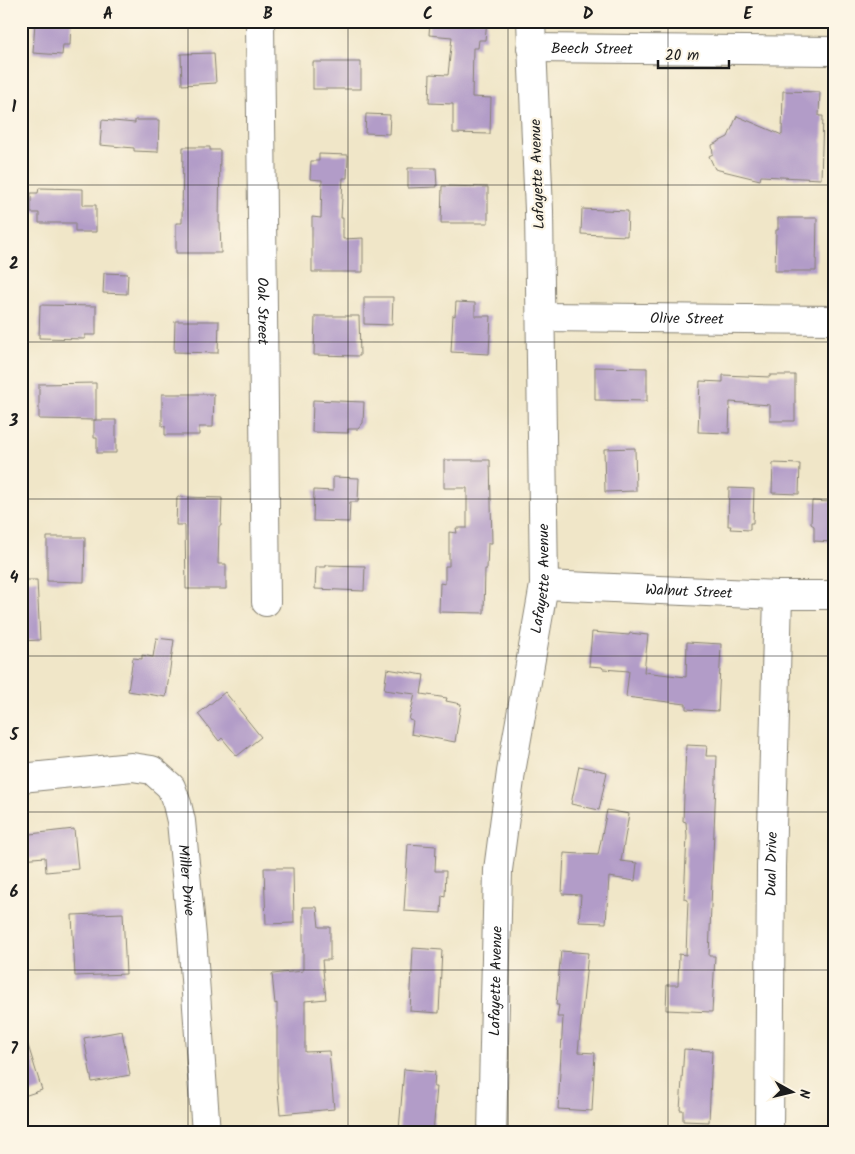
<svg xmlns="http://www.w3.org/2000/svg" width="855" height="1154" font-family="Kalam,sans-serif">
	<style>
		.building { fill: #b29cc8 }
		.lines { fill: none; stroke-linecap: round; stroke-linejoin: round }
		.street-casing { stroke: #868172; stroke-width: 30 }
		.street { stroke: #fff; stroke-width: 28 }
		.grid { fill: none; stroke: #1c1c1c; stroke-width: 1; stroke-opacity: 0.55 }
		.labels { text-anchor: middle; stroke-width: 4.5; stroke-linejoin: round; paint-order: stroke }
		.street-label { font-size: 15px; fill: #1c1c1c; stroke: #fcf5e5 }
		.neatline { fill: none; stroke: #1c1c1c; stroke-width: 2 }
		.grid-label { font-size: 16px; text-anchor: middle; font-weight: bold; fill: #1c1c1c }
	</style>
	<rect width="100%" height="100%" fill="#fcf5e5"/>
	<filter id="ink" filterUnits="userSpaceOnUse"><feTurbulence type="fractalNoise" baseFrequency=".02" numOctaves="2"/><feDisplacementMap in="SourceGraphic" scale="10" xChannelSelector="R" yChannelSelector="G"/><feConvolveMatrix kernelMatrix="1 2 1 2 8 2 1 2 1" color-interpolation-filters="sRGB"/></filter>
	<filter id="wash" filterUnits="userSpaceOnUse"><feTurbulence type="fractalNoise" baseFrequency=".0096" numOctaves="4" result="noise"/><feDisplacementMap in="SourceGraphic" scale="20" xChannelSelector="R" yChannelSelector="G"/><feGaussianBlur stdDeviation="1.12" result="paint"/><feColorMatrix in="noise" values="0 0 0 0 0 0 0 0 0 0 0 0 0 0 0 0 0 1.4 0 .05"/><feComposite in="paint" operator="in"/></filter>
	<g filter="url(#wash)">
		<rect width="100%" height="100%" fill="#f0e6c8"/>
		<g id="blocks">
			<g class="building">
				<path d="M35 21H71L70 45H63L62 55 33 53Z"/>
				<path d="M430 21H487L485 40H479L478 48H473L472 97 491 98 490 134 453 133V104L429 103 430 74 448 75 452 37 429 35Z"/>
				<path d="M214 53 216 83 182 85 181 54Z"/>
				<rect x="313" y="62" width="48" height="27"/>
				<path d="M783 91 820 92 819 116H823L821 179 761 176 760 180 715 169 709 156 713 154 712 145 728 137 737 116 782 135Z"/>
				<path d="M366 114 390 115 389 134 365 133Z"/>
				<path d="M102 120 135 123V120H159L158 152 134 151V148L100 145Z"/>
				<path d="M183 147H210V150H220L219 223H220L221 253H176V223H182Z"/>
				<path d="M319 154 348 155 347 178H343L341 218H343V239L363 238V272H312V217L321 218 322 180 310 179 311 161H319Z"/>
				<path d="M408 168H436L437 187 408 188Z"/>
				<path d="M442 186 488 187V223H441Z"/>
				<path d="M39 188 83 189V205H96V232H75V223H39V213H31V193H38Z"/>
				<path d="M582 209 628 211 627 236 581 234Z"/>
				<path d="M778 218H817L816 271H775L776 230H778Z"/>
				<path d="M104 273 128 274 127 294 103 293Z"/>
				<path d="M364 297H393L392 325 364 324Z"/>
				<path d="M456 302 475 303V316H491L489 354 451 352 453 315 455 316Z"/>
				<path d="M40 305 96 306V335H85V339L39 338Z"/>
				<path d="M315 316H359L360 356 314 355Z"/>
				<path d="M175 321H219L218 353 174 352Z"/>
				<path d="M595 367 647 368V401L595 400Z"/>
				<path d="M723 375 770 377V375H795V421H770V405L730 402 729 433 698 432 700 381 723 382Z"/>
				<path d="M96 383V420L39 419V384Z"/>
				<path d="M162 394H214L213 427H199V435H165V426H162Z"/>
				<path d="M313 400 364 402 363 423 358 429H348V433L312 432Z"/>
				<path d="M94 420H116V453H97V438H94Z"/>
				<path d="M635 448 636 491 605 492 604 449Z"/>
				<path d="M444 460H490L492 543H488L487 569H485L484 613 439 612 440 583 445 584V566H449V532L457 533 456 528H467V488H444Z"/>
				<path d="M773 463 800 464 799 494 772 493Z"/>
				<path d="M333 477 359 478 358 502H350L349 522 313 521 314 490 333 491Z"/>
				<path d="M729 488 754 489 753 523H750V530L730 529 731 526H728Z"/>
				<path d="M177 497 222 498 221 526H219L218 564H226V589H186L185 525H176Z"/>
				<path d="M812 501 834 502V542L814 541V526L811 524Z"/>
				<path d="M47 537H85L84 582 47 581Z"/>
				<path d="M326 565 365 566 364 591 315 589 316 567H326Z"/>
				<path d="M21 580H37L40 640 21 641Z"/>
				<path d="M592 632 629 635 630 633 648 635 644 672 686 677 687 642 721 644 718 711 686 709V704L626 697 629 671 603 669 602 667 589 666Z"/>
				<path d="M156 638 174 640 166 697 128 691 133 658 142 659V655L153 657Z"/>
				<path d="M387 669 424 675 421 694 447 698 446 701 461 704 455 742 411 734 413 721 409 720 415 694 384 690Z"/>
				<path d="M225 692 261 737 237 756 222 738 219 741 198 714Z"/>
				<path d="M686 745 707 746 706 756H717L709 956H715L712 1012 666 1010 667 985H678L679 954 686 955 688 900 684 899 687 836 686 822 683 821Z"/>
				<path d="M579 766 607 772 599 810 571 804Z"/>
				<path d="M607 810 629 814 621 861 637 863 635 881 609 877 606 923 579 922 581 895 562 894 564 853 598 855Z"/>
				<path d="M74 829 78 869 46 872 45 857 21 859V835Z"/>
				<path d="M408 844 436 846 435 871H446L445 896 442 895 441 913 404 911Z"/>
				<path d="M264 868H293L294 923 266 924Z"/>
				<path d="M303 907H317L319 927H330V960H322L326 999 305 1001V1052L329 1051 334 1109 280 1114 277 1080V1003L275 1004 272 974 303 971Z"/>
				<path d="M123 913 126 974 75 976 72 915Z"/>
				<path d="M413 948 442 950 439 1013 410 1011Z"/>
				<path d="M561 951 588 953 578 1052 595 1053 592 1111 558 1109 563 1017H557L559 1005H556Z"/>
				<path d="M122 1031 130 1075 92 1082 84 1038Z"/>
				<path d="M26 1039 42 1090 21 1097V1040Z"/>
				<path d="M684 1049 712 1051 709 1122 683 1121V1110H680Z"/>
				<path d="M404 1069 435 1072 434 1087H437L433 1133H407V1130H399Z"/>
			</g>
		</g>
	</g>
	<g filter="url(#ink)">
		<use href="#blocks" fill-opacity="0" stroke="#868172" stroke-width="1"/>
		<g class="lines">
			<defs>
				<g id="street">
					<path id="s1" d="M260 21 266 602"/>
					<path id="s2" d="M531 48 834 51"/>
					<path id="s3" d="M541 317 834 320"/>
					<path id="s4" d="M544 585 778 595H834"/>
					<path id="s5" d="M21 778 132 767 152 770 171 787 177 804 181 821 192 937 206 1133"/>
					<path id="s6" d="M492 1133 498 870 511 772 544 585 539 211 531 21"/>
					<path id="s7" d="M769 1133 771 868 778 595"/>
				</g>
			</defs>
			<use href="#street" class="street-casing"/>
			<use href="#street" class="street"/>
		</g>
	</g>
	<path class="grid" d="M188 21V1133M348 21V1133M508 21V1133M668 21V1133M21 185H834M21 342H834M21 499H834M21 656H834M21 812H834M21 970H834"/>
	<g class="labels">
		<g class="street-label">
			<text dy="5" stroke="none"><textPath href="#s2" startOffset="61">Beech Street</textPath></text>
			<text transform="translate(537 174) rotate(-92)" y="5">Lafayette Avenue</text>
			<text dy="5" stroke="none"><textPath href="#s1" startOffset="290">Oak Street</textPath></text>
			<text dy="5" stroke="none"><textPath href="#s3" startOffset="146">Olive Street</textPath></text>
			<text dy="5" stroke="none"><textPath href="#s6" startOffset="558">Lafayette Avenue</textPath></text>
			<text dy="5" stroke="none"><textPath href="#s4" startOffset="145">Walnut Street</textPath></text>
			<text dy="5" stroke="none"><textPath href="#s7" startOffset="269">Dual Drive</textPath></text>
			<text dy="5" stroke="none"><textPath href="#s5" startOffset="252">Miller Drive</textPath></text>
			<text dy="5" stroke="none"><textPath href="#s6" startOffset="152">Lafayette Avenue</textPath></text>
		</g>
	</g>
	<rect width="855" height="1154" fill="none" stroke="#fcf5e5" stroke-width="55"/>
	<g transform="translate(792 1092) rotate(98)" stroke="#fcf5e5" stroke-width="4" paint-order="stroke">
	<path d="M0-4L9 19L0 12L-9 19Z" fill="#1c1c1c"/>
	<text y="-8" font-size="14" font-weight="bold" text-anchor="middle" fill="#1c1c1c">N</text>
	</g>
	<path d="M658 60v8h71v-8" fill="none" stroke="#1c1c1c" stroke-width="2.5"/>
	<text x="665" y="60" font-size="15" fill="#1c1c1c" stroke="#fcf5e5" stroke-width="4" paint-order="stroke">20 m</text>
	<rect x="28" y="28" width="800" height="1098" class="neatline"/>
	<g class="grid-label">
		<text x="108" y="19">A</text>
		<text x="268" y="19">B</text>
		<text x="428" y="19">C</text>
		<text x="588" y="19">D</text>
		<text x="748" y="19">E</text>
		<text x="14" y="112">1</text>
		<text x="14" y="269">2</text>
		<text x="14" y="426">3</text>
		<text x="14" y="583">4</text>
		<text x="14" y="740">5</text>
		<text x="14" y="897">6</text>
		<text x="14" y="1054">7</text>
	</g>
</svg>
